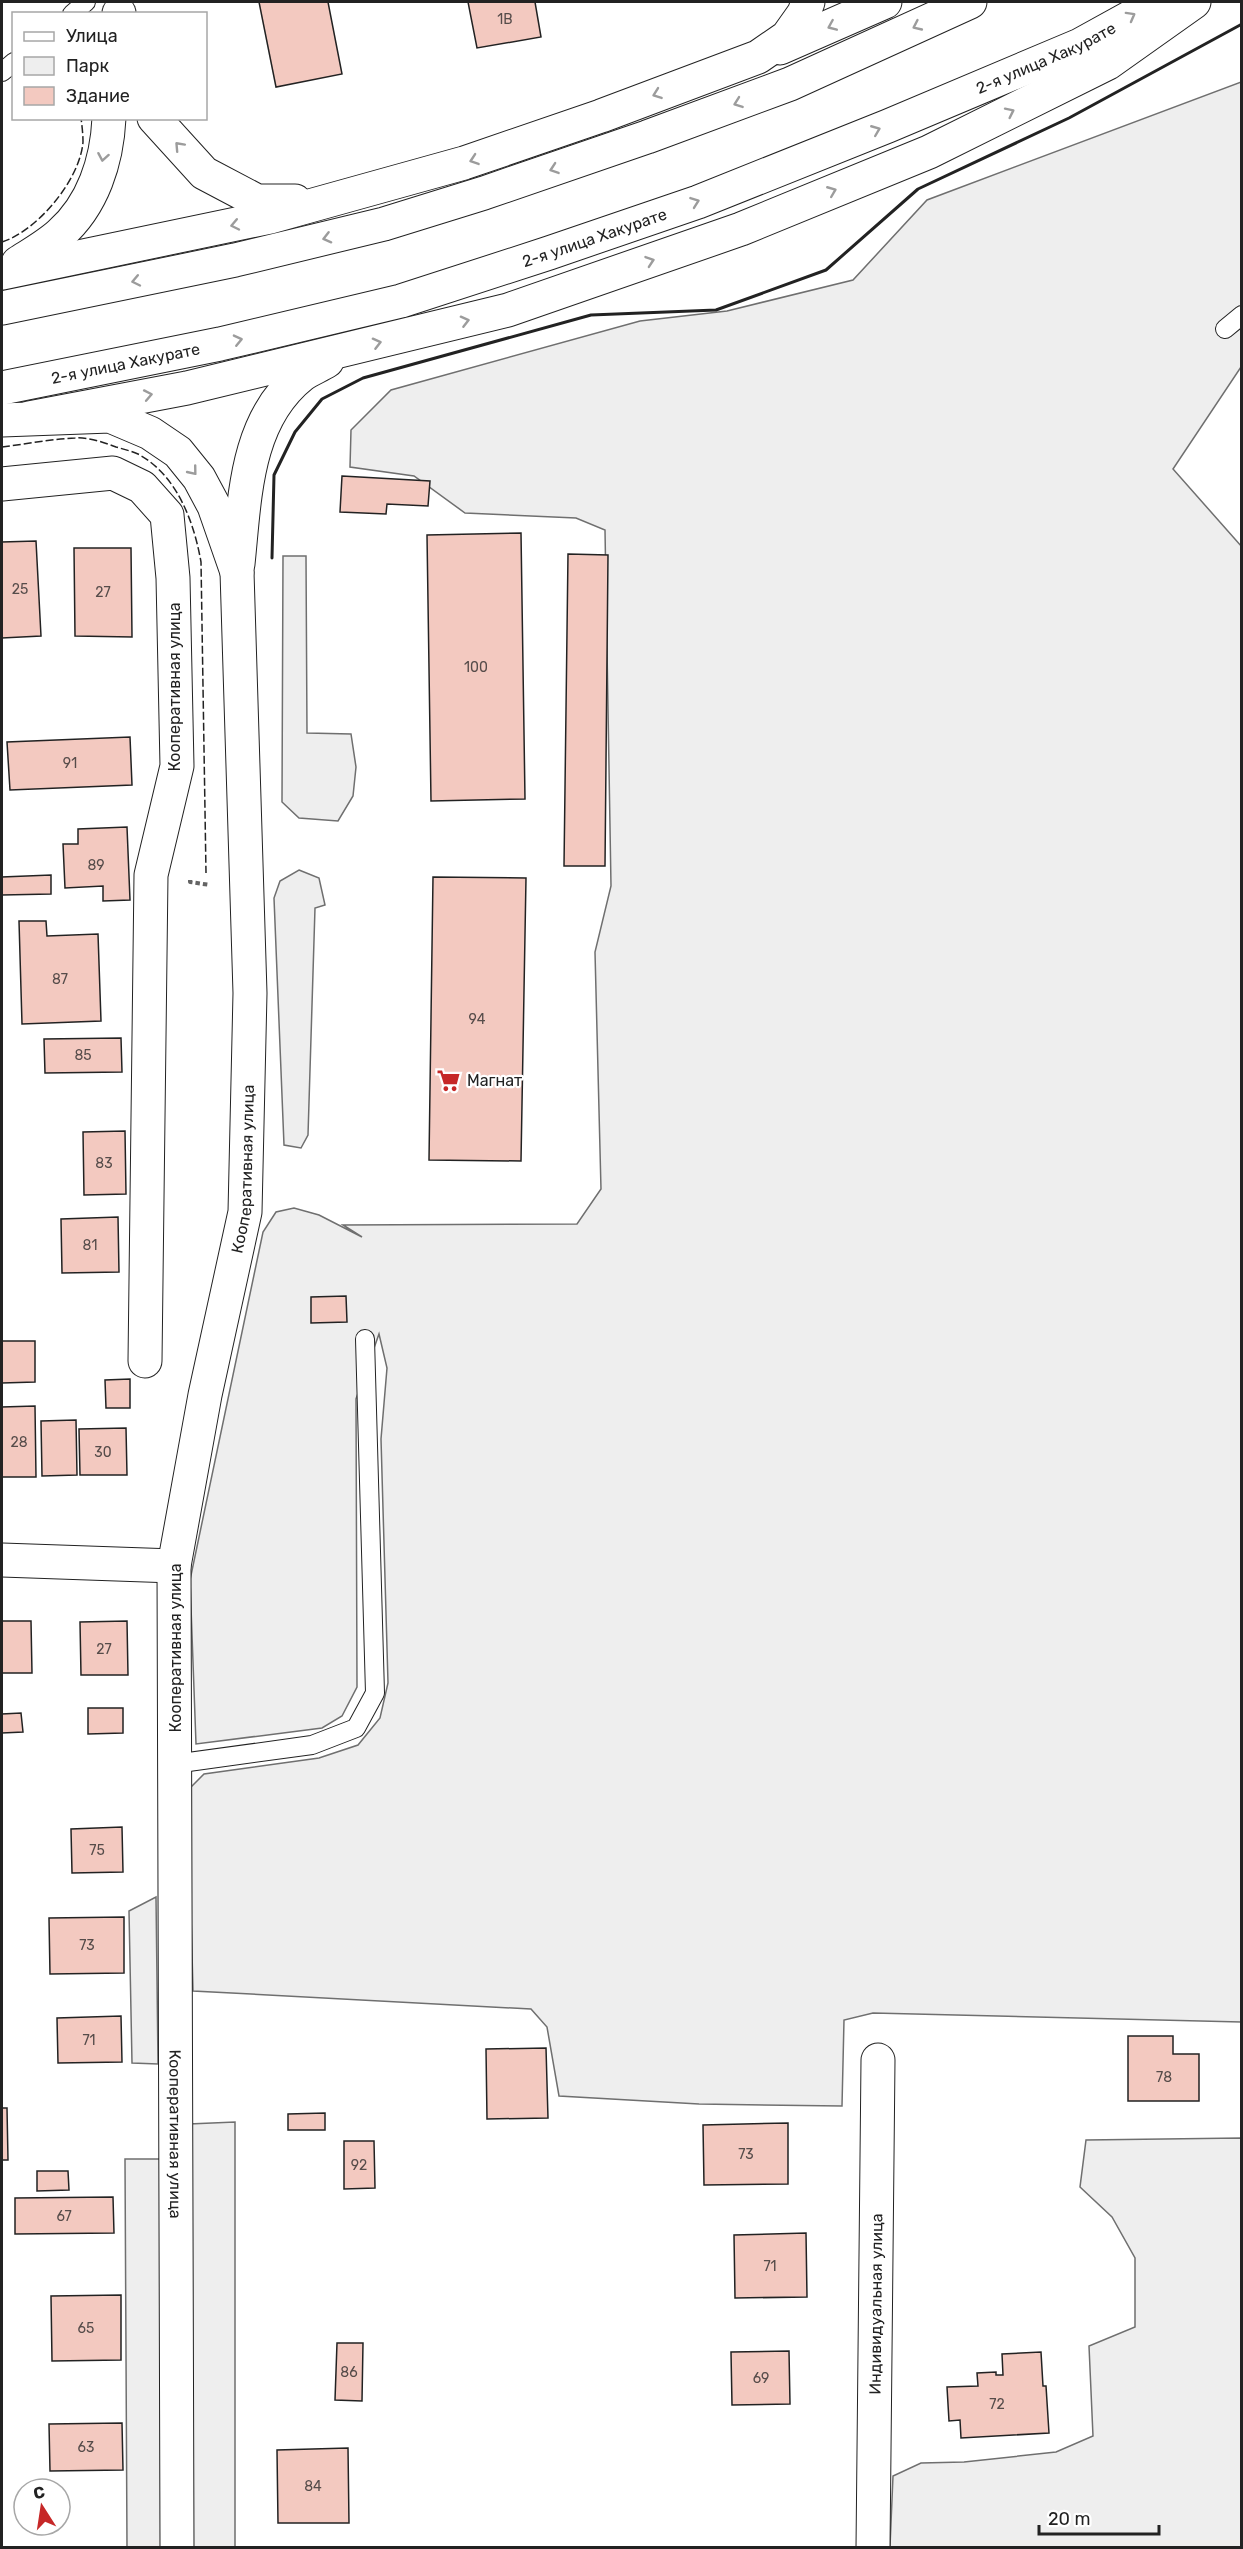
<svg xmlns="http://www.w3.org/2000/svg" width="1243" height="2549" font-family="Rubik,sans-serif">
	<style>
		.green { fill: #eee; stroke: #6f6f6f; stroke-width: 1.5 }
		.building { fill: #f3c9c0; stroke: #222; stroke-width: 1.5 }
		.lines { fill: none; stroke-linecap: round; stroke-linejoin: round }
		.service-casing { stroke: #222; stroke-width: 20 }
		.minor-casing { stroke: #222; stroke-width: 35 }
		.secondary-casing { stroke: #222; stroke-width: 35 }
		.primary-casing { stroke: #222; stroke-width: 35 }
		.path { stroke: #646464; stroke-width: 4; stroke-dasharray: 4.5 3; stroke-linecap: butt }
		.service { stroke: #fff; stroke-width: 18 }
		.minor { stroke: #fff; stroke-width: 33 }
		.secondary { stroke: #fff; stroke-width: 33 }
		.primary { stroke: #fff; stroke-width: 33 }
		.fence { stroke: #222; stroke-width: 1.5; stroke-dasharray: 8 3; stroke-linecap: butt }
		.wall { stroke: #222; stroke-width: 3 }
		.oneway { stroke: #9c9c9c }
		.labels { text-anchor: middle; stroke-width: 4.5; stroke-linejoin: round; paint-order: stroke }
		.number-label { font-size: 14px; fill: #564c4a }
		.street-label { font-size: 16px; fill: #222; stroke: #fff }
		.poi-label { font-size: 16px; fill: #222; stroke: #fff; text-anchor: start }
	</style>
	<rect width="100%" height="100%" fill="#fff"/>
	<g class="green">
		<path d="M1241 82V367L1173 469 1242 547 1241 2022 873 2013 844 2020 842 2106 699 2104 559 2096 547 2027 531 2009 193 1991 188 1801 190 1788 204 1774 319 1758 358 1745 380 1718 388 1683 381 1439 387 1368 379 1334 356 1399 357 1687 342 1716 322 1728 196 1744 190 1580 263 1232 276 1212 294 1208 319 1215 362 1237 343 1225 577 1224 601 1189 595 952 611 886 605 530 576 518 465 513 414 476 350 467 351 430 391 390 640 321 727 311 853 280 927 200Z"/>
		<path d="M283 556H306L307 733 351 734 356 767 353 796 338 821 299 818 282 802Z"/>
		<path d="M299 870 319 878 325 905 315 908 308 1135 301 1148 284 1145 274 898 280 881Z"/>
		<path d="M156 1897 158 2064 132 2063 129 1911Z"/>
		<path d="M235 2122V2547L186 2548 189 2124Z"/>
		<path d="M1241 2138V2547H890L893 2476 921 2463 964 2462 1056 2452 1093 2436 1089 2346 1135 2327V2258L1112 2217 1080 2187 1086 2140Z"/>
		<path d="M125 2159H161L163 2547H127Z"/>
	</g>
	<g class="building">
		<path d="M259 2H328L342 74 276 87Z"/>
		<path d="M468 2H535L541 37 477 48Z"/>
		<path d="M342 476 430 481 428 506 387 504 386 514 340 512Z"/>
		<path d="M521 533 525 799 431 801 427 535Z"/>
		<path d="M36 541 41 636 2 638V542Z"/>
		<path d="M74 548H131L132 637 75 636Z"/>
		<path d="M568 554 608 555 605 866H564Z"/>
		<path d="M130 737 132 785 10 790 7 742Z"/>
		<path d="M127 827 130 900 103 901V886L65 888 63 844H78V829Z"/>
		<path d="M51 875V894L2 895V877Z"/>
		<path d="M433 877 526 878 521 1161 429 1160Z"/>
		<path d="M19 921H46L47 936 98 934 101 1021 22 1024Z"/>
		<path d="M121 1038 122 1072 45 1073 44 1039Z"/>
		<path d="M125 1131 126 1194 84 1195 83 1132Z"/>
		<path d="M118 1217 119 1272 62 1273 61 1219Z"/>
		<path d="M346 1296 347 1322 311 1323V1297Z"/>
		<path d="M2 1341H35V1382L2 1383Z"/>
		<path d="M130 1379V1408H106L105 1380Z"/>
		<path d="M35 1406 36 1477H2V1407Z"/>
		<path d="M76 1420 77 1475 42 1476 41 1421Z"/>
		<path d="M126 1428 127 1475H80L79 1429Z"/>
		<path d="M2 1621H31L32 1673H2Z"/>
		<path d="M127 1621 128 1675H81L80 1622Z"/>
		<path d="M88 1708H123V1733L88 1734Z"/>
		<path d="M21 1713 23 1732 2 1733V1714Z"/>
		<path d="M122 1827 123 1872 72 1873 71 1829Z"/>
		<path d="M124 1917V1973L50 1974 49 1918Z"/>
		<path d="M121 2016 122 2062 58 2063 57 2018Z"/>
		<path d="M1128 2036H1173V2054H1199V2101H1128Z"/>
		<path d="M546 2048 548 2118 487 2119 486 2049Z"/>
		<path d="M2 2108H7L8 2160H2Z"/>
		<path d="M325 2113V2130H288V2114Z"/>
		<path d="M788 2123V2184L704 2185 703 2125Z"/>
		<path d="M344 2141H374L375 2188 344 2189Z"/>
		<path d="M37 2171H68L69 2190 37 2191Z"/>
		<path d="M113 2197 114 2233 15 2234V2198Z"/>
		<path d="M806 2233 807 2297 735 2298 734 2235Z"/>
		<path d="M121 2295V2360L52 2361 51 2296Z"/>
		<path d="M337 2343H363L362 2401 335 2400Z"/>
		<path d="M789 2351 790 2404 732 2405 731 2352Z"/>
		<path d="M1041 2352 1043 2386H1046L1049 2433 961 2438 960 2420 949 2421 947 2387 978 2386 977 2373 996 2372V2375H1003L1002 2354Z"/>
		<path d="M122 2423 123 2470 50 2471 49 2424Z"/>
		<path d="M348 2448 349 2523H278L277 2450Z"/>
	</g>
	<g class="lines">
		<defs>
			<g id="service">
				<path d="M72 14 86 2"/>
				<path d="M2 72 14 62"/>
				<path d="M1225 329 1242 315"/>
				<path d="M174 1764 312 1745 356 1728 375 1693 365 1339"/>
			</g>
			<g id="minor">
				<path d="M2 484 113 473 142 487 167 515 173 578 177 766 151 875 145 1361"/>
				<path id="s1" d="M174 1566 177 2548"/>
				<path id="s2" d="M873 2548 878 2060"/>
			</g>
			<g id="secondary">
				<path id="s3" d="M2 1560 174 1566 205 1395 245 1212 250 993 237 572"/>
			</g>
			<g id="primary">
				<path d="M119 13V14"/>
				<path d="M780 48 885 2"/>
				<path d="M154 118 204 173 257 201H295"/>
				<path d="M18 263C32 254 48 245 60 234 93 205 107 161 109 118"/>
				<path d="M2 273 270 217 464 163 601 116 758 57 787 37 804 13 808 2"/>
				<path d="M2 308 235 260 384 224 484 193 647 137 790 84 970 2"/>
				<path id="s4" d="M2 388 220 344 401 301 549 253 698 202 888 126 1080 45 1158 2"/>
				<path d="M29 418 187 388 508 310 741 229 929 152 1108 63 1194 2"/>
				<path d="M2 420 110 416 150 433 178 452 199 478 214 506 237 572"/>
				<path d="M238 564C245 498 245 420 302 375 309 370 319 366 327 361"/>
			</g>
		</defs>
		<use href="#service" class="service-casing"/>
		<use href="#minor" class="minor-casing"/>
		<use href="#secondary" class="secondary-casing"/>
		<use href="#primary" class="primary-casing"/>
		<path class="path" d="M190 880V882L210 885"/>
		<use href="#service" class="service"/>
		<use href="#minor" class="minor"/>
		<use href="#secondary" class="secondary"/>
		<use href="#primary" class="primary"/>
		<g class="fence">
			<path d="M2 242C37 231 80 180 83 142 83 134 82 126 81 118"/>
			<path d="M2 447C26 444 51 439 75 438 88 437 103 442 116 447 123 449 131 451 138 454 177 475 194 522 201 562L206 873"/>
		</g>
		<path class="wall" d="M272 558 274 475 295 432 322 399 363 378 591 315 716 310 826 270 918 189 1069 118 1242 24"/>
	</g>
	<defs><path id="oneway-chevron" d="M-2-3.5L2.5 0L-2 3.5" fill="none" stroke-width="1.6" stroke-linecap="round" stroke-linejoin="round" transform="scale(1.5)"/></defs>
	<g class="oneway">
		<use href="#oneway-chevron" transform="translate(1131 16) rotate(-29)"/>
		<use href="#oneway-chevron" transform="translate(832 26) rotate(157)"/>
		<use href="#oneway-chevron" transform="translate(917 26) rotate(155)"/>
		<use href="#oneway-chevron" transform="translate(657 94) rotate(160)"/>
		<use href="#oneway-chevron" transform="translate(738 103) rotate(160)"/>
		<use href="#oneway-chevron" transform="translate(1010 112) rotate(-26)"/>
		<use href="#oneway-chevron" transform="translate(876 130) rotate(-22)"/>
		<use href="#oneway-chevron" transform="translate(179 146) rotate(-133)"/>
		<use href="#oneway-chevron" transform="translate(103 157) rotate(100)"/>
		<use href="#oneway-chevron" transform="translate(474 160) rotate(161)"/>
		<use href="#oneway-chevron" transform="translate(554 169) rotate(161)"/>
		<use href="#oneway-chevron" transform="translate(832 191) rotate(-22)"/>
		<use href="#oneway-chevron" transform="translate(695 202) rotate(-20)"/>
		<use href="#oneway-chevron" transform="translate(235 225) rotate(168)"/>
		<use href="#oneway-chevron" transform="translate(327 238) rotate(166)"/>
		<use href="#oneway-chevron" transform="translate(650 261) rotate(-19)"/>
		<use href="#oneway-chevron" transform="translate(136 281) rotate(168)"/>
		<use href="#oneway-chevron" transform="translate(465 321) rotate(-14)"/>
		<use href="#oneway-chevron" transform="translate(238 340) rotate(-13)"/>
		<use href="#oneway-chevron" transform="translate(377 343) rotate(-14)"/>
		<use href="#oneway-chevron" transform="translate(148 395) rotate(-11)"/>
		<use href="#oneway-chevron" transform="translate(193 471) rotate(51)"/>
	</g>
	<defs>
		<symbol id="supermarket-bare" viewBox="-9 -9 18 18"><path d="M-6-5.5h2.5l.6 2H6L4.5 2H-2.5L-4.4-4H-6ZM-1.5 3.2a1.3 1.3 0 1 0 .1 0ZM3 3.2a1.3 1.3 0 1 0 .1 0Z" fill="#c62828" stroke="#fff" stroke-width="2.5" paint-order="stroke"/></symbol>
	</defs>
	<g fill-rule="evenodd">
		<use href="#supermarket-bare" x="432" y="1064" width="33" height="33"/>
	</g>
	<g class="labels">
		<g class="number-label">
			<text x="505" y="24">1В</text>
			<text x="20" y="594">25</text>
			<text x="103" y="597">27</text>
			<text x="476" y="672">100</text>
			<text x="70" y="768">91</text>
			<text x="96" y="870">89</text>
			<text x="60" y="984">87</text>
			<text x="477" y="1024">94</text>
			<text x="83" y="1060">85</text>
			<text x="104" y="1168">83</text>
			<text x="90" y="1250">81</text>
			<text x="19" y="1447">28</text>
			<text x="103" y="1457">30</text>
			<text x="104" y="1654">27</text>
			<text x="97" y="1855">75</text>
			<text x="87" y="1950">73</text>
			<text x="89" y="2045">71</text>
			<text x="1164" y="2082">78</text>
			<text x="746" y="2159">73</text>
			<text x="359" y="2170">92</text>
			<text x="64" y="2221">67</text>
			<text x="770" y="2271">71</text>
			<text x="86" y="2333">65</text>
			<text x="349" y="2377">86</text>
			<text x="761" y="2383">69</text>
			<text x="997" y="2409">72</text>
			<text x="86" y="2452">63</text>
			<text x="313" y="2491">84</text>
		</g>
		<g class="street-label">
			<text dy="6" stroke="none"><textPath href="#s4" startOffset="1098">2-я улица Хакурате</textPath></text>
			<text dy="6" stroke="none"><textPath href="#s4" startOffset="612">2-я улица Хакурате</textPath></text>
			<text dy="6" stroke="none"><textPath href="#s4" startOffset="126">2-я улица Хакурате</textPath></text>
			<text transform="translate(174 687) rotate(-90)" y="6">Кооперативная улица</text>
			<text dy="6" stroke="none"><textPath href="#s3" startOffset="576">Кооперативная улица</textPath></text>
			<text transform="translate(175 1648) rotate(-90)" y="6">Кооперативная улица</text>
			<text dy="6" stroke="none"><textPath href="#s1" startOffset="568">Кооперативная улица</textPath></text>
			<text dy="6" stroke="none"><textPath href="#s2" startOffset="244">Индивидуальная улица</textPath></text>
		</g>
		<g class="poi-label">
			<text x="467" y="1086">Магнат</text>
		</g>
	</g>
	<rect width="1243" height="2549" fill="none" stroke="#222222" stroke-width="6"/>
	<rect x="12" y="12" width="195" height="108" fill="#ffffff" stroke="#a7a7a7" stroke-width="1.5"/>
	<rect x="24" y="32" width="30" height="9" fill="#ffffff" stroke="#a7a7a7" stroke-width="1.5"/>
	<text x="66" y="42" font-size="18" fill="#222222">Улица</text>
	<rect x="24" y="57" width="30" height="18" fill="#eeeeee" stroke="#a7a7a7" stroke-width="1.5"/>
	<text x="66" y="72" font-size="18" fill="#222222">Парк</text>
	<rect x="24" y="87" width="30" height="18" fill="#f3c9c0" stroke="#a7a7a7" stroke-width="1.5"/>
	<text x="66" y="102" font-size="18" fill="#222222">Здание</text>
	<g transform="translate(42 2507) rotate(348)"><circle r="28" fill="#ffffff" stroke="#a7a7a7" stroke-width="1.5"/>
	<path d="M0-4.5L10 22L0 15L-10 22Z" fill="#c62828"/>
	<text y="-9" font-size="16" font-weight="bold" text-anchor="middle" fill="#222222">С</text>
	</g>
	<path d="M1039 2525v9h120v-9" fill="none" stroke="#222222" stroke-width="3"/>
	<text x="1048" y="2525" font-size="18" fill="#222222" stroke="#ffffff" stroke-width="4.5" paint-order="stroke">20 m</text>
</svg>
